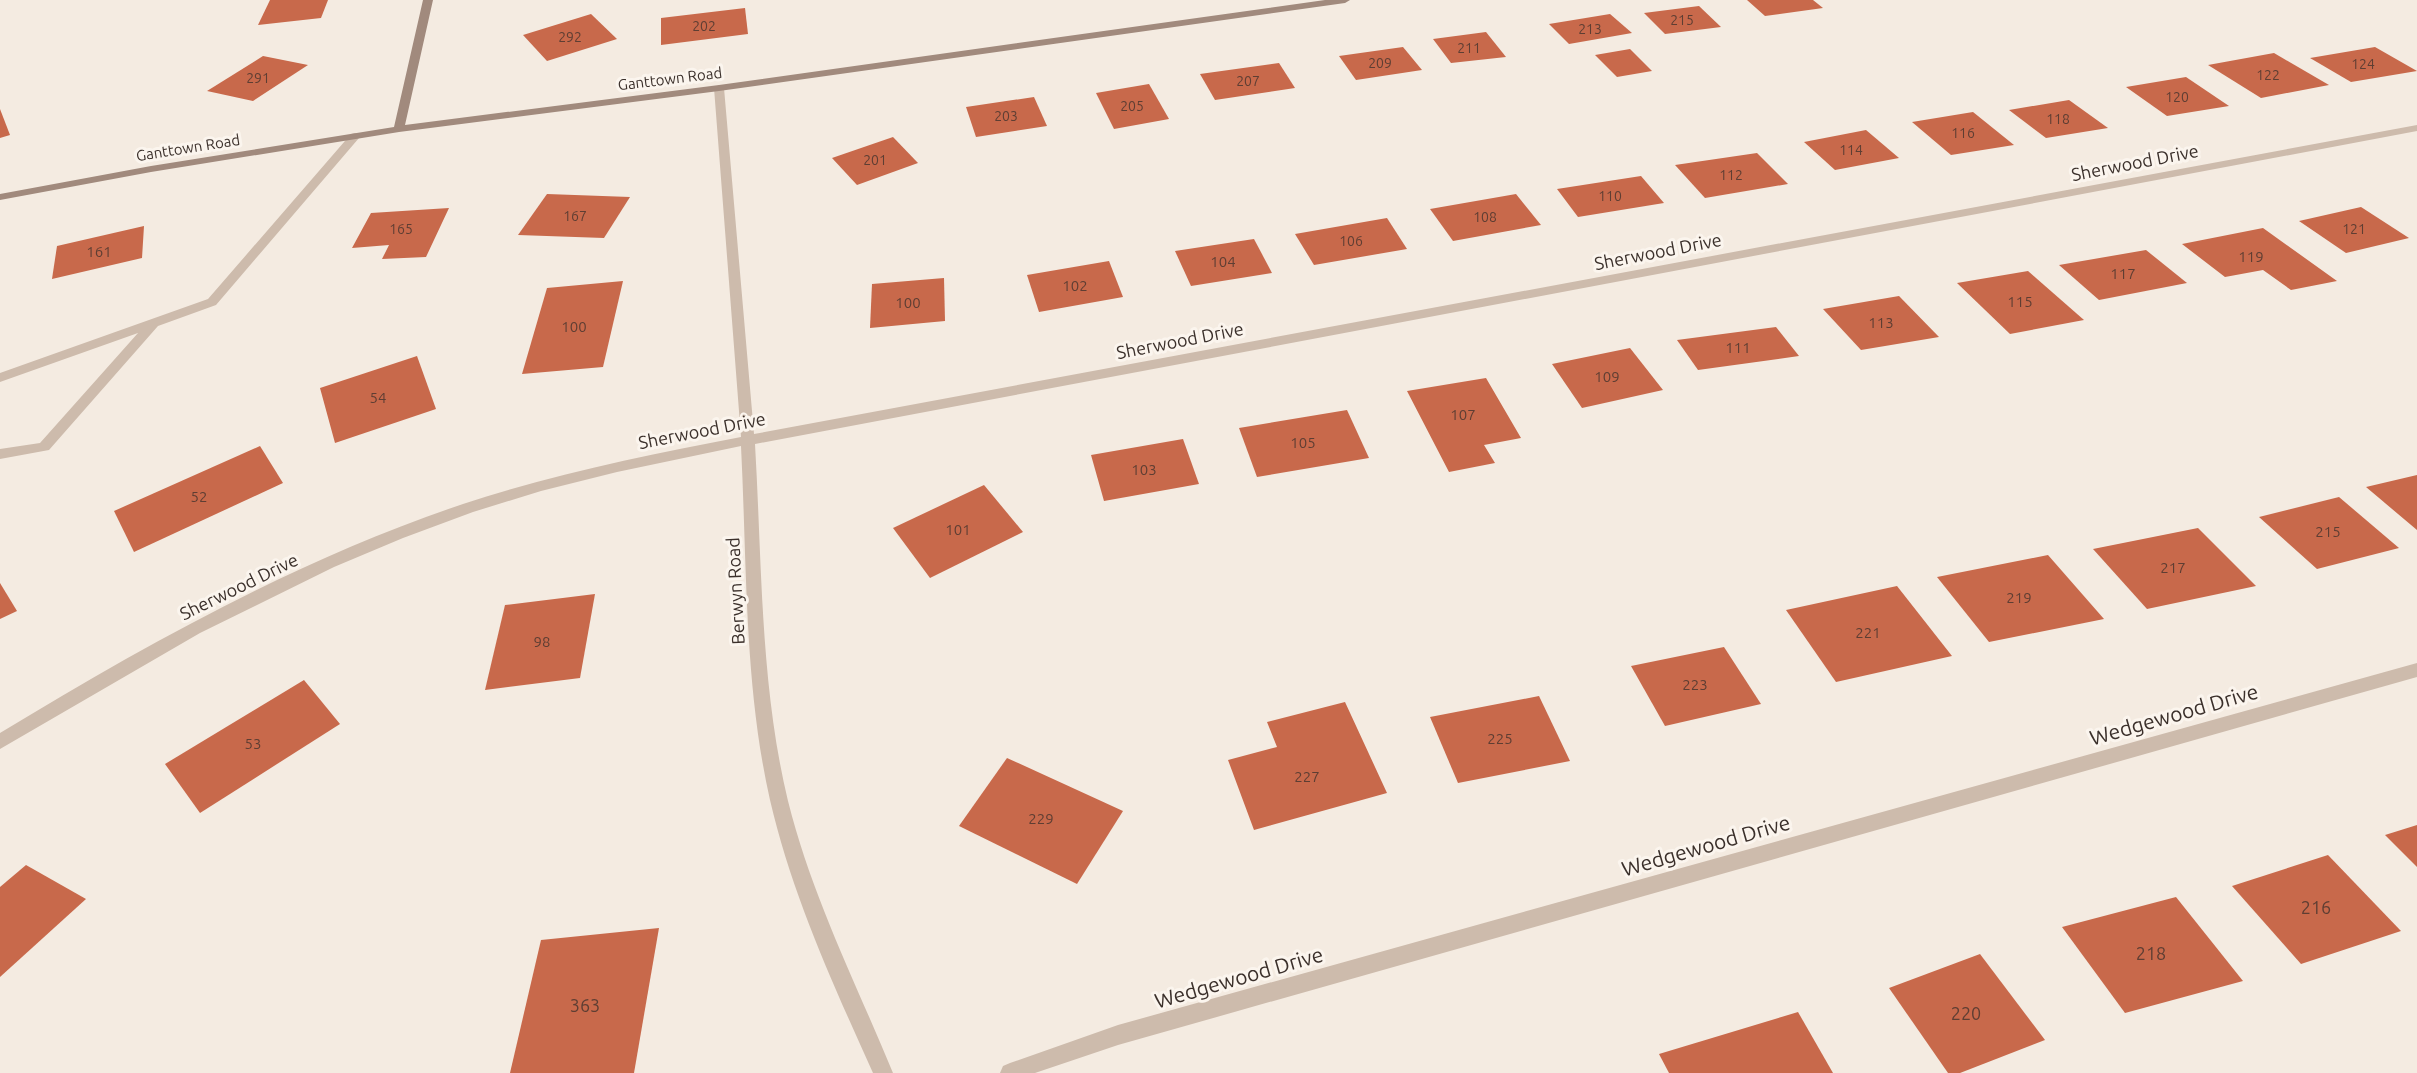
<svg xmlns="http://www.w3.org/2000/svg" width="2417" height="1073" font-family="Ubuntu,sans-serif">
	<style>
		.building { fill: #c8694b }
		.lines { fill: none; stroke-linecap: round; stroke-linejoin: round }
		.lane { fill: #cdbbac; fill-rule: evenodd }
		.street { fill: #cdbbac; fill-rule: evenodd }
		.secondary { fill: #a18a7d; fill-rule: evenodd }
		.labels { text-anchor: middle; stroke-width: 6; stroke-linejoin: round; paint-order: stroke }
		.far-number-label { font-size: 14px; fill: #5e3e33 }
		.far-street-label { font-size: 15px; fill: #3b302b; stroke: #fbf5ee }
		.number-label { font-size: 15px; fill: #5e3e33 }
		.street-label { font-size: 18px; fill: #3b302b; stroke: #fbf5ee }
		.near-number-label { font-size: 18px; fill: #5e3e33 }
		.near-street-label { font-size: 21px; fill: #3b302b; stroke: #fbf5ee }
	</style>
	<rect width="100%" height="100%" fill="#f4ebe1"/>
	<g class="building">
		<path d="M270 0H328L321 18 258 25Z"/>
		<path d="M1747 0H1813L1823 8 1765 16Z"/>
		<path d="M1699 6 1721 27 1665 34 1644 13Z"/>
		<path d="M745 8 748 34 661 45V18Z"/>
		<path d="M591 14 617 39 547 61 523 35Z"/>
		<path d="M1610 14 1632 33 1569 44 1549 24Z"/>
		<path d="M1486 32 1506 57 1451 63 1433 39Z"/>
		<path d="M1403 47 1422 70 1356 80 1339 56Z"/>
		<path d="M2375 47 2417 71 2351 82 2310 58Z"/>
		<path d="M1630 49 1652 71 1617 77 1595 55Z"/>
		<path d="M2274 53 2329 85 2261 98 2208 65Z"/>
		<path d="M263 56 308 65 253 101 207 91Z"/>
		<path d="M1279 63 1295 88 1215 100 1200 74Z"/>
		<path d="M2186 77 2229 106 2167 116 2126 87Z"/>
		<path d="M1149 84 1169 119 1114 129 1096 93Z"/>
		<path d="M1034 97 1047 126 976 137 966 107Z"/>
		<path d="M2069 100 2108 128 2046 138 2009 110Z"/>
		<path d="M0 109 10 135 0 138Z"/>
		<path d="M1973 112 2014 145 1951 155 1912 122Z"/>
		<path d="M1866 130 1899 158 1835 170 1804 142Z"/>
		<path d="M893 137 918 163 857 185 832 158Z"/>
		<path d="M1757 153 1788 184 1705 198 1675 165Z"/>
		<path d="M1641 176 1664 203 1578 217 1557 189Z"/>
		<path d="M547 194 630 197 604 238 518 235Z"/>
		<path d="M1516 194 1541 225 1453 241 1430 209Z"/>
		<path d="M2361 207 2409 238 2346 253 2299 221Z"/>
		<path d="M449 208 426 257 382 259 389 245 352 248 371 213Z"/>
		<path d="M1387 218 1407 249 1314 265 1295 234Z"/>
		<path d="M144 226 142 258 52 279 57 246Z"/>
		<path d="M2263 228 2337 281 2291 290 2263 270 2225 277 2182 244Z"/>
		<path d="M1254 239 1272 273 1191 286 1175 251Z"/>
		<path d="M2146 250 2187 283 2099 300 2059 265Z"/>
		<path d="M1109 261 1123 297 1039 312 1027 275Z"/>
		<path d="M2028 271 2084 320 2010 334 1957 283Z"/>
		<path d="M944 278 945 321 870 328 872 284Z"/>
		<path d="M623 281 603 367 522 374 547 288Z"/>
		<path d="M1899 296 1939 337 1861 350 1823 309Z"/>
		<path d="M1776 327 1799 356 1698 370 1677 340Z"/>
		<path d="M1630 348 1663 390 1582 408 1552 364Z"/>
		<path d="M417 356 436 409 335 443 320 388Z"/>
		<path d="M1486 378 1521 438 1484 445 1495 463 1449 472 1407 391Z"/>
		<path d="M1347 410 1369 458 1257 477 1239 428Z"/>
		<path d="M1183 439 1199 484 1104 501 1091 455Z"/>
		<path d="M260 446 283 483 134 552 114 511Z"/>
		<path d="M2417 475V530L2366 487Z"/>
		<path d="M984 485 1023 532 930 578 893 528Z"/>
		<path d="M2339 497 2399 548 2317 569 2259 517Z"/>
		<path d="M2198 528 2256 586 2147 609 2093 549Z"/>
		<path d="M2048 555 2104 619 1989 642 1937 577Z"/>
		<path d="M0 583 17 611 0 619Z"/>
		<path d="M1897 586 1952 656 1836 682 1786 610Z"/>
		<path d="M595 594 580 678 485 690 505 605Z"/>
		<path d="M1724 647 1761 704 1665 726 1631 666Z"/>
		<path d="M304 680 340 724 200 813 165 764Z"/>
		<path d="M1539 696 1570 761 1458 783 1430 717Z"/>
		<path d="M1345 702 1387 793 1254 830 1228 760 1277 747 1267 722Z"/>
		<path d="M1007 758 1123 811 1077 884 959 826Z"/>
		<path d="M2417 825V867L2385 835Z"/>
		<path d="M2328 855 2401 931 2301 964 2232 886Z"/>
		<path d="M26 865 86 899 0 977V887Z"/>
		<path d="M2176 897 2243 981 2125 1013 2062 927Z"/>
		<path d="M659 928 634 1073H510L541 940Z"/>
		<path d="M1980 954 2045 1040 1960 1073H1948L1889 988Z"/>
		<path d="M1798 1012 1833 1073H1669L1659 1054Z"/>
	</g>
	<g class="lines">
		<path class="lane" d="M355 133 359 134V138L216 305 158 326 49 450 0 459V449L40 443 138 333 0 382V373L208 299 351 134Z"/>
		<g class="street">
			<path d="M719 85 724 88 754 434 2417 125V131L755 444C762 562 760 685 788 801 812 897 856 983 893 1073H873C833 984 792 895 770 800 744 685 747 564 741 446L617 472 541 491 473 512 403 538 334 567 200 633 0 749V733C147 644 299 559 463 504 554 474 647 455 741 437L714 88Z"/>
			<path d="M2417 663V677L1118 1045 1035 1073H1000L1003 1066 1010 1063 1118 1025Z"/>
		</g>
		<path class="secondary" d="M423 0H433L405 125 719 85 1325 0H1350L1345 3 719 91 399 132 151 172 0 200V194L151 166 394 127Z"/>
	</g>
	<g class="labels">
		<g class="far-number-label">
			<text x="1682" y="25">215</text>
			<text x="704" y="31">202</text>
			<text x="1590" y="34">213</text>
			<text x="570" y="42">292</text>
			<text x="1469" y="53">211</text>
			<text x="1380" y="68">209</text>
			<text x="2363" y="69">124</text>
			<text x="2268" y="80">122</text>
			<text x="258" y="83">291</text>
			<text x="1248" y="86">207</text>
			<text x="2177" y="102">120</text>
			<text x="1132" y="111">205</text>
			<text x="1006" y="121">203</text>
			<text x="2058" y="124">118</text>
			<text x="1963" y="138">116</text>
			<text x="1851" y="155">114</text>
			<text x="875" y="165">201</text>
			<text x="1731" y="180">112</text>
			<text x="1610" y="201">110</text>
			<text x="575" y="221">167</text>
			<text x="1485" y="222">108</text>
			<text x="401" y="234">165</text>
			<text x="2354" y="234">121</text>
			<text x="1351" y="246">106</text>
		</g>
		<g class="far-street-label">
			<text transform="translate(670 79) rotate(-7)" y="5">Ganttown Road</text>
			<text transform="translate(188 148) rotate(-9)" y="5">Ganttown Road</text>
		</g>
		<g class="number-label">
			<text x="99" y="257">161</text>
			<text x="2251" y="262">119</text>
			<text x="1223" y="267">104</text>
			<text x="2123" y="279">117</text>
			<text x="1075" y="291">102</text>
			<text x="2020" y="307">115</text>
			<text x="908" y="308">100</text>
			<text x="1881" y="328">113</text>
			<text x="574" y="332">100</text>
			<text x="1738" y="353">111</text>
			<text x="1607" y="382">109</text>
			<text x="378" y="403">54</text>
			<text x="1463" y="420">107</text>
			<text x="1303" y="448">105</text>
			<text x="1144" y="475">103</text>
			<text x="199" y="502">52</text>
			<text x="958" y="535">101</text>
			<text x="2328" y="537">215</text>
			<text x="2173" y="573">217</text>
			<text x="2019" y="603">219</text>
			<text x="1868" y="638">221</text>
			<text x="542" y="647">98</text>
			<text x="1695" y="690">223</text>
			<text x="1500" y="744">225</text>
			<text x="253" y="749">53</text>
			<text x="1307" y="782">227</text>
			<text x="1041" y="824">229</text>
		</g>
		<g class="street-label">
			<text transform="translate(2135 163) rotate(-11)" y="6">Sherwood Drive</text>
			<text transform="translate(1658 252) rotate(-11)" y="6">Sherwood Drive</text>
			<text transform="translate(1180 341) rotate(-11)" y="6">Sherwood Drive</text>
			<text transform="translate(702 431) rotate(-11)" y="6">Sherwood Drive</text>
			<text transform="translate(239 587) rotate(-26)" y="6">Sherwood Drive</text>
			<text transform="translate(736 591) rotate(-93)" y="6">Berwyn Road</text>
		</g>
		<g class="near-number-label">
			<text x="2316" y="914">216</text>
			<text x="2151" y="960">218</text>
			<text x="585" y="1012">363</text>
			<text x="1966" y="1020">220</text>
		</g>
		<g class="near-street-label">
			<text transform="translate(2174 715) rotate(-16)" y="7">Wedgewood Drive</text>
			<text transform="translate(1706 846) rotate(-16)" y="7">Wedgewood Drive</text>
			<text transform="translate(1239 978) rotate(-16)" y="7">Wedgewood Drive</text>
		</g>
	</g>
</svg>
